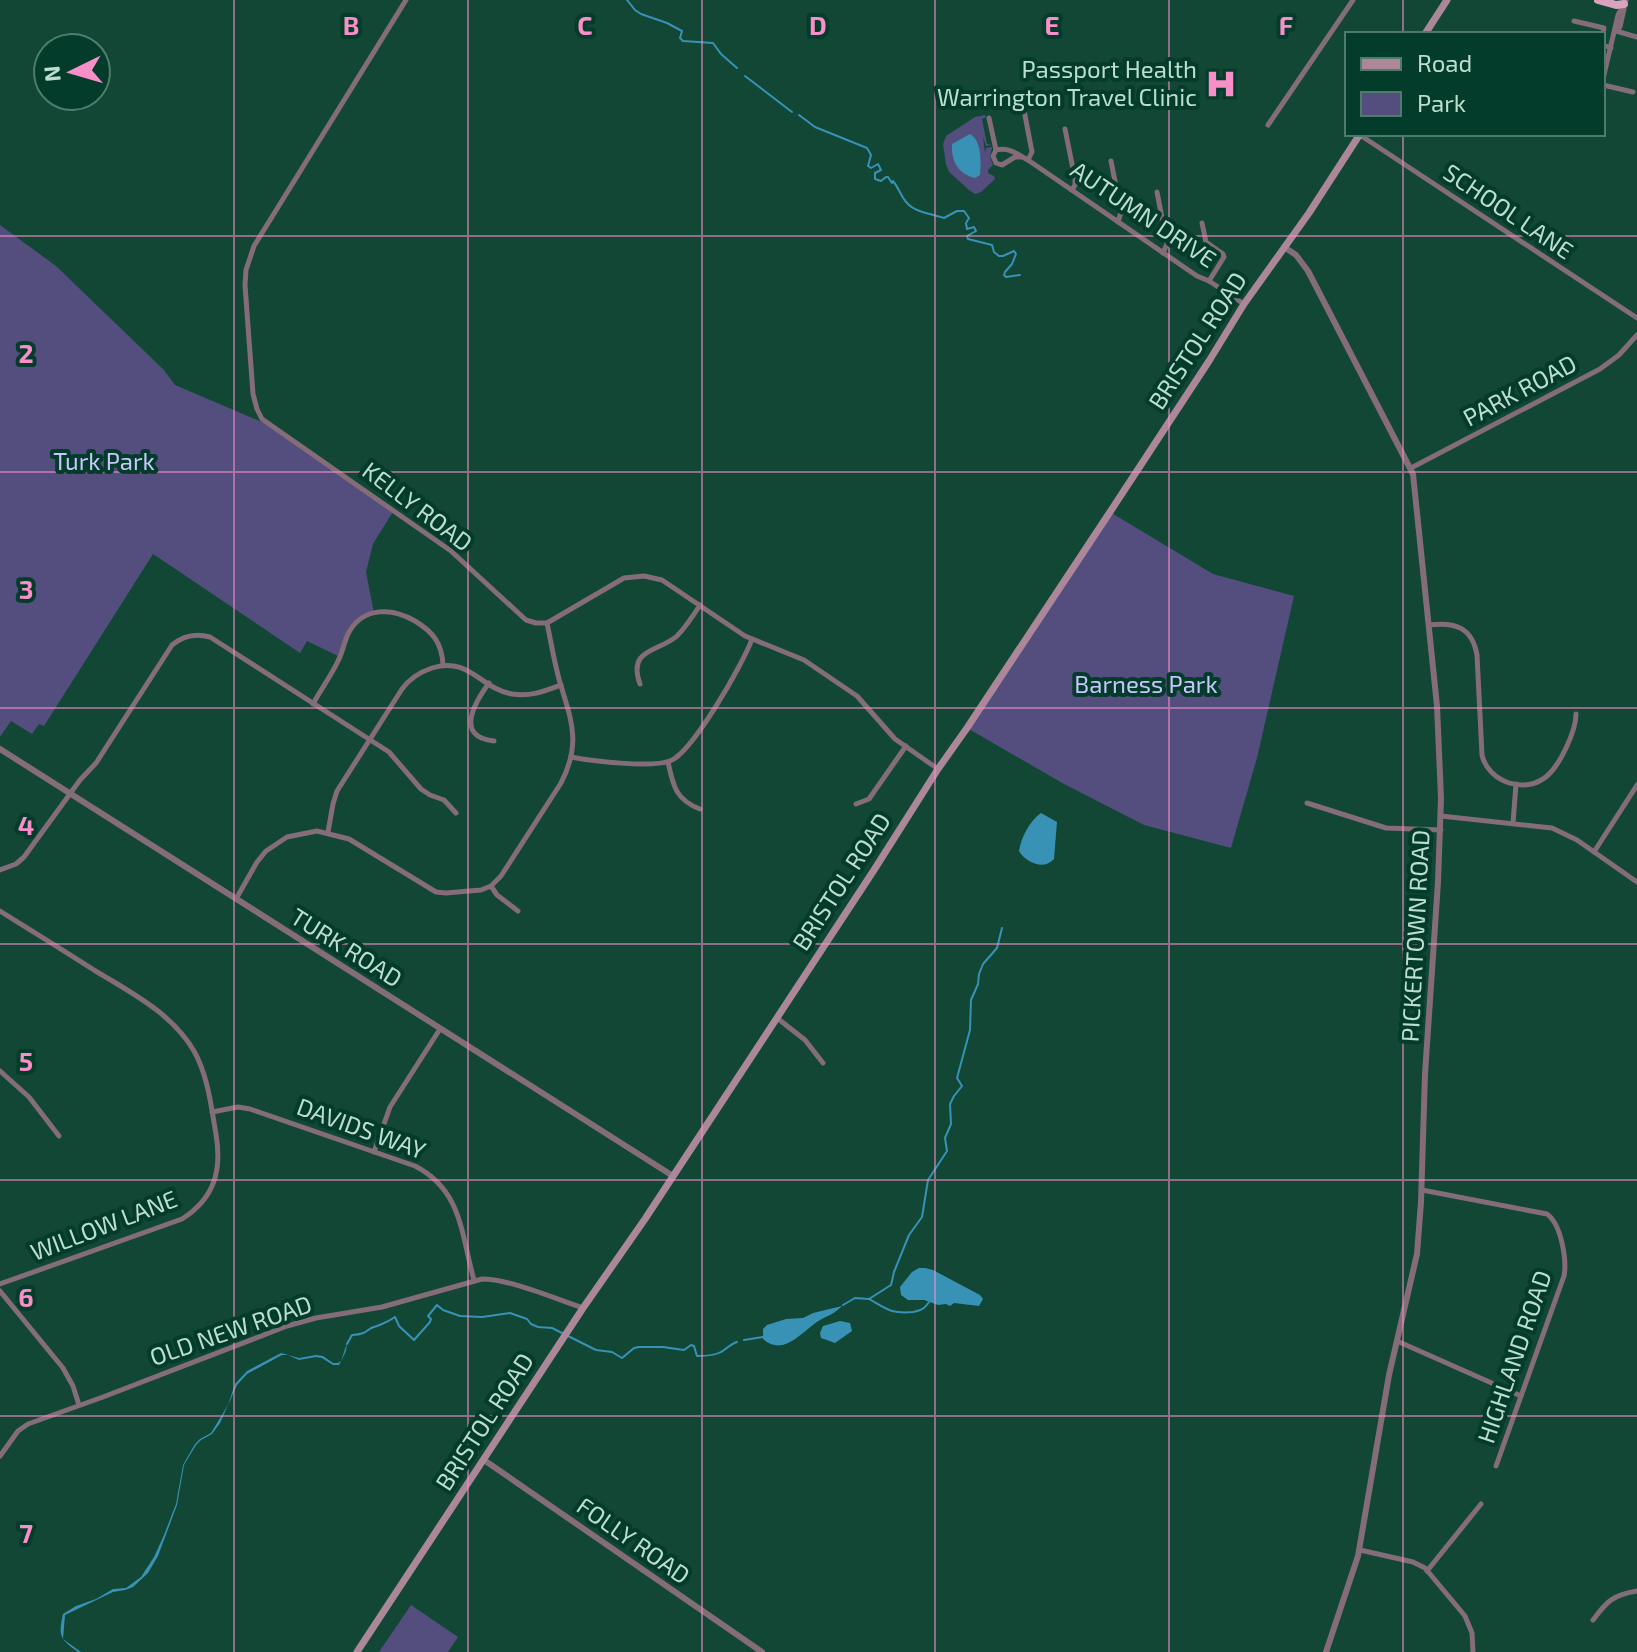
<svg xmlns="http://www.w3.org/2000/svg" width="1637" height="1652" font-family="'Exo 2',sans-serif">
	<style>
		.green { fill: #534e7e }
		.water { fill: #3892b5 }
		.lines { fill: none; stroke-linecap: round; stroke-linejoin: round }
		.stream { stroke: #3892b5; stroke-width: 2 }
		.minor { stroke: #846c78; stroke-width: 5 }
		.tertiary { stroke: #846c78; stroke-width: 6 }
		.secondary { stroke: #ac8699; stroke-width: 7 }
		.trunk { stroke: #d9a3be; stroke-width: 8 }
		.grid { fill: none; stroke: #f98fc8; stroke-width: 2; stroke-opacity: 0.55 }
		.labels { text-anchor: middle; stroke-width: 8; stroke-linejoin: round; paint-order: stroke }
		.poi-label { font-size: 24px; fill: #bdddcf; stroke: #033c2b; text-anchor: end }
		.street-label { font-size: 24px; fill: #bdddcf; stroke: #033c2b }
		.park-label { font-size: 24px; fill: #c9c5fd; stroke: #033c2b }
		.grid-label { font-size: 26px; text-anchor: middle; font-weight: bold; fill: #f98fc8; stroke: #033c2b; stroke-width: 8; stroke-linejoin: round; paint-order: stroke }
	</style>
	<rect width="100%" height="100%" fill="#124635"/>
	<g class="green">
		<path d="M985 115 986 117 982 119 987 144 992 145 986 146 983 137 985 153 986 148 992 147 990 157 993 165 988 170V173L994 176 995 179 981 192 975 194 969 190 949 172 946 164 943 144 946 136 975 117Z"/>
		<path d="M0 225 56 266 164 370 175 385 269 425 394 510 373 544 366 572 374 613 355 624 340 657 307 641 300 653 153 554 44 726 39 724 32 734 11 721 0 737Z"/>
		<path d="M1110 512 1213 574 1294 596 1257 758 1231 848 1144 825 1064 784 967 728Z"/>
		<path d="M411 1605 458 1637 448 1652H379Z"/>
	</g>
	<g class="water">
		<path d="M970 134C982 141 981 162 980 175L975 178C958 174 951 161 952 144Z"/>
		<path d="M1041 813 1057 822 1054 859C1044 871 1025 862 1019 851 1021 837 1030 821 1041 813Z"/>
		<path d="M919 1268H925L933 1270 980 1295 983 1299 979 1306 954 1303 950 1306 946 1304 938 1305 924 1300H908L901 1295 900 1287 912 1272Z"/>
		<path d="M842 1306C834 1314 829 1315 820 1320 803 1330 784 1358 763 1339V1329L767 1325 786 1319 803 1318 813 1313Z"/>
		<path d="M840 1321 850 1323 852 1331 835 1343 821 1338 820 1333 823 1326Z"/>
		<path d="M347 1343 346 1351 339 1365H333L322 1358 316 1357 299 1360 288 1355H282L247 1374 237 1385 220 1423 212 1434 201 1440 196 1445 184 1465 177 1505 158 1556 148 1573 133 1587 125 1590 113 1592 65 1615 63 1639 81 1652H78C60 1639 58 1637 63 1614L76 1606 96 1599 113 1589 126 1588 141 1577 154 1557 164 1535 176 1504 183 1465 195 1444 200 1439 211 1433 228 1405 235 1384 247 1371 281 1353 299 1358 316 1355 323 1356 333 1363H338L341 1361Z"/>
	</g>
	<g class="lines">
		<g class="stream">
			<path d="M627 0 635 10 641 14 667 23 682 31 680 38 683 41 713 43 721 54 737 68"/>
			<path d="M745 76 792 112"/>
			<path d="M799 115 815 127 867 148 871 155 868 166 871 168 878 164 881 170 875 173V179L881 181 886 177H888L892 183 893 181C899 188 901 197 907 203 916 213 933 214 944 218L957 211H964L969 218 966 223 967 229 974 227 976 231 967 236 968 239 992 245 994 252 999 256H1003L1014 251 1016 254 1012 264 1005 272 1004 275 1006 277 1020 275"/>
			<path d="M869 1299C887 1309 890 1314 913 1312 922 1310 924 1309 929 1302"/>
			<path d="M843 1305 855 1298 869 1299 891 1285 894 1272 909 1235 922 1217 928 1180 947 1151 945 1138 951 1124 950 1104 954 1096 962 1086 957 1078 970 1030 971 1000 978 984 979 974 983 964 997 948 1002 928"/>
			<path d="M744 1340 763 1337"/>
			<path d="M347 1344 352 1335C370 1334 364 1329 377 1326 384 1323 388 1322 395 1317L399 1326 414 1340 430 1322 431 1319 428 1316 437 1305 443 1310 460 1316 482 1317 510 1313 527 1319 531 1324 538 1327 552 1328 596 1350 612 1352 622 1358 634 1348 639 1347H663L684 1350 691 1345 694 1346 697 1356C705 1356 714 1356 721 1352 727 1349 730 1344 737 1342"/>
		</g>
		<g class="minor">
			<path d="M406 0 254 246 246 270 245 285 253 394 257 409 262 419 451 551 526 620 536 623H547L624 578 644 576 662 580 745 636 804 660 857 696 895 739 938 769"/>
			<path d="M1574 21 1604 28 1603 34"/>
			<path d="M1616 31 1620 27 1624 9"/>
			<path d="M1616 31 1637 37"/>
			<path d="M1603 45 1611 48"/>
			<path d="M1603 79 1618 15 1626 0"/>
			<path d="M1603 85 1633 92"/>
			<path d="M1023 105 1032 152 1028 160"/>
			<path d="M989 118 996 150"/>
			<path d="M1268 125 1353 0"/>
			<path d="M1065 129 1075 179V185L1072 190"/>
			<path d="M1360 135 1637 318"/>
			<path d="M1022 157H1015L1002 165 996 163 993 156 996 150C1009 147 1017 154 1028 160L1197 276 1209 281 1244 304"/>
			<path d="M1111 161 1121 212 1118 222"/>
			<path d="M1157 192 1167 244 1163 253"/>
			<path d="M1202 223 1206 242 1223 254 1224 257 1209 281"/>
			<path d="M1411 468 1600 369 1619 355 1637 335"/>
			<path d="M1429 625C1455 622 1472 627 1477 655L1482 755C1488 782 1525 795 1547 776 1560 765 1576 731 1576 714"/>
			<path d="M489 683C475 702 454 737 494 741"/>
			<path d="M640 684C627 648 659 652 677 636 686 627 693 616 700 605"/>
			<path d="M313 704C321 689 331 676 338 661 343 652 344 641 349 632 364 606 393 608 415 621 433 632 442 643 443 665"/>
			<path d="M571 757C591 761 651 768 670 761 692 753 743 664 752 639"/>
			<path d="M668 762C673 786 676 800 700 809"/>
			<path d="M1307 803 1386 828 1441 830"/>
			<path d="M856 804 869 799 906 746"/>
			<path d="M1441 816 1552 828 1577 840 1637 882"/>
			<path d="M1513 823 1516 784"/>
			<path d="M328 832 333 804 337 791 402 689C410 678 420 672 432 668 469 656 481 689 512 694 530 697 545 691 561 685"/>
			<path d="M1594 852 1637 785"/>
			<path d="M0 870 16 864 24 857 80 780 96 763 172 645C184 635 196 633 210 637L389 752 421 789 430 795 444 800 456 813"/>
			<path d="M491 886 497 895 518 911"/>
			<path d="M236 899 257 862 266 851 287 837 317 831 349 839 436 892 446 893 481 890 491 886 501 876 561 783C582 742 571 720 559 679 554 661 551 642 547 623"/>
			<path d="M0 911C32 931 63 950 94 970 130 992 172 1013 194 1051 208 1076 211 1106 216 1134 222 1170 215 1198 182 1219L0 1284"/>
			<path d="M777 1018 805 1040 823 1063"/>
			<path d="M0 1071 29 1097 59 1136"/>
			<path d="M212 1112 238 1107 250 1109 415 1166C462 1190 461 1234 474 1280"/>
			<path d="M374 1152 390 1107 440 1029"/>
			<path d="M1422 1190 1547 1214C1561 1224 1567 1259 1564 1276L1496 1466"/>
			<path d="M0 1291 63 1368 73 1386 79 1405"/>
			<path d="M1397 1341 1521 1396"/>
			<path d="M0 1456 18 1431 28 1424 103 1397 287 1326 316 1318 382 1307 482 1279C510 1279 556 1299 583 1308"/>
			<path d="M1360 1550 1413 1562 1425 1568 1465 1616 1472 1633 1473 1652"/>
			<path d="M1427 1571 1481 1504"/>
			<path d="M1593 1620C1607 1601 1613 1595 1637 1591"/>
		</g>
		<g class="tertiary">
			<path d="M1284 247 1296 255 1308 271 1413 474 1437 706 1441 798 1438 882 1425 1074 1421 1202 1417 1254 1389 1375 1358 1556 1326 1652"/>
			<path d="M0 749 673 1176"/>
			<path d="M484 1460 762 1652"/>
		</g>
		<g class="secondary">
			<path d="M1425 34 1447 0"/>
			<path d="M357 1652 583 1308 645 1219 874 870 938 769 967 728 1110 512 1209 361 1244 304 1309 213 1360 134"/>
		</g>
		<path class="trunk" d="M1598 0 1616 5 1624 4"/>
	</g>
	<path class="grid" d="M234 0V1652M468 0V1652M702 0V1652M935 0V1652M1169 0V1652M1403 0V34M1403 134V1652M0 236H1637M0 472H1637M0 708H1637M0 944H1637M0 1180H1637M0 1416H1637"/>
	<defs>
		<symbol id="hospital-bare" viewBox="-9 -9 18 18"><path d="M-5-5h3v3.5h4V-5h3V5h-3V1.5h-4V5h-3Z" fill="#f98fc8" stroke="#033c2b" stroke-width="2.5" paint-order="stroke"/></symbol>
	</defs>
	<g fill-rule="evenodd">
		<use href="#hospital-bare" x="1199" y="62" width="44" height="44"/>
	</g>
	<g class="labels">
		<g class="poi-label">
			<text x="1197" y="78">Passport Health<tspan x="1197" dy="28">Warrington Travel Clinic</tspan></text>
		</g>
		<g class="street-label">
			<text transform="translate(1508 212) rotate(34)" y="8">SCHOOL LANE</text>
			<text transform="translate(1143 215) rotate(34)" y="8">AUTUMN DRIVE</text>
			<text transform="translate(1198 341) rotate(-57)" y="8">BRISTOL ROAD</text>
			<text transform="translate(1520 391) rotate(-28)" y="8">PARK ROAD</text>
			<text transform="translate(417 507) rotate(37)" y="8">KELLY ROAD</text>
			<text transform="translate(842 882) rotate(-57)" y="8">BRISTOL ROAD</text>
			<text transform="translate(1416 936) rotate(-87)" y="8">PICKERTOWN ROAD</text>
			<text transform="translate(346 948) rotate(32)" y="8">TURK ROAD</text>
			<text transform="translate(361 1129) rotate(20)" y="8">DAVIDS WAY</text>
			<text transform="translate(104 1226) rotate(-21)" y="8">WILLOW LANE</text>
			<text transform="translate(231 1331) rotate(-19)" y="8">OLD NEW ROAD</text>
			<text transform="translate(1515 1357) rotate(-71)" y="8">HIGHLAND ROAD</text>
			<text transform="translate(485 1422) rotate(-57)" y="8">BRISTOL ROAD</text>
			<text transform="translate(633 1541) rotate(35)" y="8">FOLLY ROAD</text>
		</g>
		<g class="park-label">
			<text x="104" y="470">Turk Park</text>
			<text x="1146" y="693">Barness Park</text>
		</g>
	</g>
	<g class="grid-label">
		<text x="351" y="35">B</text>
		<text x="585" y="35">C</text>
		<text x="818" y="35">D</text>
		<text x="1052" y="35">E</text>
		<text x="1286" y="35">F</text>
		<text x="26" y="363">2</text>
		<text x="26" y="599">3</text>
		<text x="26" y="835">4</text>
		<text x="26" y="1071">5</text>
		<text x="26" y="1307">6</text>
		<text x="26" y="1543">7</text>
	</g>
	<rect x="1345" y="32" width="260" height="104" fill="#033c2b" stroke="#4d7c6d" stroke-width="2"/>
	<rect x="1361" y="58" width="40" height="12" fill="#ac8699" stroke="#4d7c6d" stroke-width="2"/>
	<text x="1417" y="72" font-size="24" fill="#bdddcf">Road</text>
	<rect x="1361" y="92" width="40" height="24" fill="#534e7e" stroke="#4d7c6d" stroke-width="2"/>
	<text x="1417" y="112" font-size="24" fill="#bdddcf">Park</text>
	<g transform="translate(72 72) rotate(265)"><circle r="38" fill="#033c2b" stroke="#4d7c6d" stroke-width="2"/>
	<path d="M0-6L14 30L0 20L-14 30Z" fill="#f98fc8"/>
	<text y="-12" font-size="22" font-weight="bold" text-anchor="middle" fill="#bdddcf">N</text>
	</g>
</svg>
